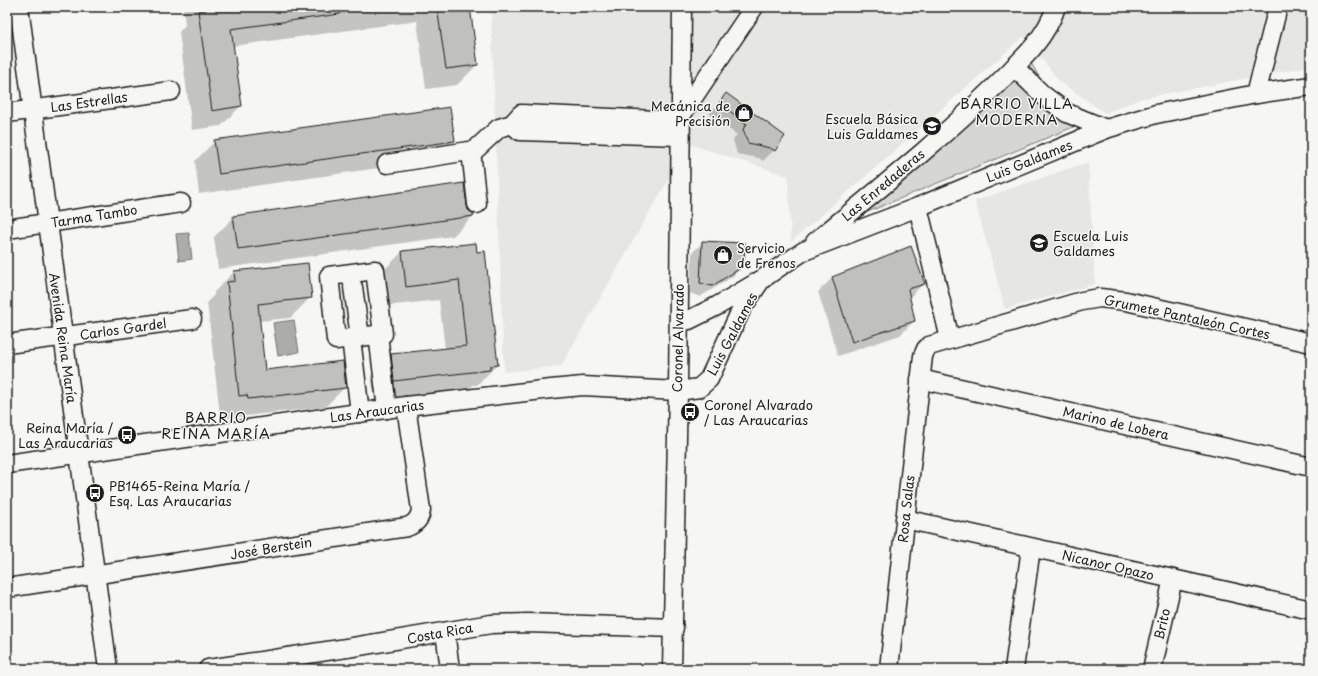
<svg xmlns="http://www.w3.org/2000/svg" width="1318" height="676" font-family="'Playpen Sans',sans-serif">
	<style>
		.built { fill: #e6e6e2 }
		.green { fill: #d6d6d2; stroke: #797977 }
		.water { fill: #acaca9; stroke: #727271 }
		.shadow { fill: #0003 }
		.building { fill: #c0c0bd; stroke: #1c1c1c }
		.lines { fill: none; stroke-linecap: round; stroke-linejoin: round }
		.minor-casing { stroke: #1c1c1c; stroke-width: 21 }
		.minor { stroke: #f6f6f2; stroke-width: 18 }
		.labels { text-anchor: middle; stroke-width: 3; stroke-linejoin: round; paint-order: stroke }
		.street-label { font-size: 13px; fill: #1c1c1c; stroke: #f6f6f2 }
		.poi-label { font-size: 13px; fill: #1c1c1c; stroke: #f6f6f2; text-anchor: start }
		.neighbourhood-label { font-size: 14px; letter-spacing: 1px; fill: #1c1c1c; stroke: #f6f6f2 }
	</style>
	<rect width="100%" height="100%" fill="#f6f6f2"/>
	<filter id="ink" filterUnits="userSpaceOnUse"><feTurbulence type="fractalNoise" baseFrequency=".025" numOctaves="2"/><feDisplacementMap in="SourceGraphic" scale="8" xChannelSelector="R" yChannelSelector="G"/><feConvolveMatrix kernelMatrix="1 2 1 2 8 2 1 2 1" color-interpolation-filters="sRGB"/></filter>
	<g filter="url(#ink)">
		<g class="built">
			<path d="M491 7H1311V66L1143 98 1105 113 1060 82 1024 36 791 242 788 176 689 144 561 366 504 372Z"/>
			<path d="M1088 162 1095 284 1005 309 975 201Z"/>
		</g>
		<path class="green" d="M1026 54 1046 89 1090 120 853 218Z"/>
		<g class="water">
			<path d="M189 233 192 259 179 261 176 234Z"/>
			<path d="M294 320 299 352 278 356 273 323Z"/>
		</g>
		<g class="shadow">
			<path d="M183 7H469L477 65 457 85 426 89 417 21 233 46 241 106 221 126 192 130 179 32 185 25Z"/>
			<path d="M727 95 784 137 774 150 763 161 759 158 737 154 733 140 737 135 709 114Z"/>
			<path d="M454 140 434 160 199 194 195 161 215 141Z"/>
			<path d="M466 206 468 211 473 216 453 236 218 269 214 237 234 217Z"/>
			<path d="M703 242 743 266 732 277 700 297 690 293 692 253Z"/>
			<path d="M475 244 497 365 477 385H473L469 390 375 401 371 375 391 355 445 349 439 300 386 306 382 272 402 252Z"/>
			<path d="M307 264 310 298 290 318 259 321 265 371 345 387 325 407 228 418V414L220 415 207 302 214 295V292L234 272Z"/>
			<path d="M832 278 924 283 910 297 914 321 900 335 838 356 818 292Z"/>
		</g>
		<g class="building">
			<path d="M205 7H340V14L231 29 242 106 212 111 198 11 206 10Z"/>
			<path d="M437 7H470L478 65 446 69Z"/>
			<path d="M726 93 785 136 775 151 770 148 748 143 743 129 747 124 719 103Z"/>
			<path d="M450 107 455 141 219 174 214 140Z"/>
			<path d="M464 183 467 206 468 210 474 214V216L238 249 233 216Z"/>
			<path d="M702 241 745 243 744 266 712 286 700 283Z"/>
			<path d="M476 243 477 252 485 251 498 365 490 366V370L394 381 391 354 466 346 459 280 406 287 402 251Z"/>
			<path d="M911 246 925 284 908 289 915 321 852 342 832 277Z"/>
			<path d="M308 263 312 298 258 304 265 370 343 361 346 388 248 399 247 395 239 396 227 282 235 281 234 271Z"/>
		</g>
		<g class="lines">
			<defs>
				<g id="minor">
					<path d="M19 7 108 669"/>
					<path d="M1014 67 1043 95 1067 113 1106 129"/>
					<path d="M1256 94 1278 7"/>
					<path d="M7 113 171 91"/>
					<path d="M680 117 754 7"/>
					<path d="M512 124 520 131 680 136"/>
					<path d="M471 151 477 204"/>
					<path d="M387 164 475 150 499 128 512 124 521 114 680 121"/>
					<path d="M918 207 950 339"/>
					<path d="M7 229 181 203"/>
					<path d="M815 242C875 192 937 143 993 88 1017 64 1045 41 1056 7"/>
					<path d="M375 270 383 334 336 340 329 276Z"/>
					<path d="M353 287 360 337"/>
					<path d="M679 321 689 320 717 306 761 280 781 266 804 251 918 207 1106 129 1156 114 1256 94 1311 86"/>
					<path d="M378 334 387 409"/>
					<path d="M351 338 360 413"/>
					<path d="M7 344 192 319"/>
					<path d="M920 379 1311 467"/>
					<path d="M7 464 406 406 551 389 583 386 678 391 699 388 709 379 742 308 761 280"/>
					<path d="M905 519 1311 610"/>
					<path d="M7 588 407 527C415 524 420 519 421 510L406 406"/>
					<path d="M445 632 450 669"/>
					<path d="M208 669 353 647 491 624 528 623 674 628"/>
					<path d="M672 669 678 391 682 7"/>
					<path d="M889 669 923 356 926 349 929 346 1082 301 1100 298 1126 301 1311 343"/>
					<path d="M1014 669 1031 548"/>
					<path d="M1152 669 1173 579"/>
				</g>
			</defs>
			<use href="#minor" class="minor-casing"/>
			<use href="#minor" class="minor"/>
		</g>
	</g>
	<defs>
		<symbol id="shop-disc" viewBox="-11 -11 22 22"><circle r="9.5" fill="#1c1c1c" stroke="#f6f6f2"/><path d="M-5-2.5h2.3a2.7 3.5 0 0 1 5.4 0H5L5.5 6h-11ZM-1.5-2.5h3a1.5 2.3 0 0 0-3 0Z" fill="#fff"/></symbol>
		<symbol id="school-disc" viewBox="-11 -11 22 22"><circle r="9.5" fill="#1c1c1c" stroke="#f6f6f2"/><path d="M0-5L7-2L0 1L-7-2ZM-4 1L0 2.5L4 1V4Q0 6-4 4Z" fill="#fff"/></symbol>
		<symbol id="bus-disc" viewBox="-11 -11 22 22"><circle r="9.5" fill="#1c1c1c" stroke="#f6f6f2"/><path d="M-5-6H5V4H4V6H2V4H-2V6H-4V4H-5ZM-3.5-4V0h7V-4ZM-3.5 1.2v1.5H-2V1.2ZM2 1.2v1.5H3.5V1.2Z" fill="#fff"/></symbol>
	</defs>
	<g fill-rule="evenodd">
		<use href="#shop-disc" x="733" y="102" width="22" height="22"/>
		<use href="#school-disc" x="921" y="115" width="22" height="22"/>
		<use href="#school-disc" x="1028" y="232" width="22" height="22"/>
		<use href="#shop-disc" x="712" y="244" width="22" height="22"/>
		<use href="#bus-disc" x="679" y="401" width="22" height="22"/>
		<use href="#bus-disc" x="116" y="424" width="22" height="22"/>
		<use href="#bus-disc" x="84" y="482" width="22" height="22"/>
	</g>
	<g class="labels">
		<g class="street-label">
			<text transform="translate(89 102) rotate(-8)" y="5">Las Estrellas</text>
			<text transform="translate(1029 161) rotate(-22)" y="5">Luis Galdames</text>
			<text transform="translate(883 185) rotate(-40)" y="5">Las Enredaderas</text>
			<text transform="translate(94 216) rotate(-9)" y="5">Tarma Tambo</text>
			<text transform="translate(1187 317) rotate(12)" y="5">Grumete Pantaleón Cortes</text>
			<text transform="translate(123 329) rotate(-8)" y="5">Carlos Gardel</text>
			<text transform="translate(732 334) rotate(-62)" y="5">Luis Galdames</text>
			<text transform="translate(63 338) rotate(82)" y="5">Avenida Reina María</text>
			<text transform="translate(678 338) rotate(-89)" y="5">Coronel Alvarado</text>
			<text transform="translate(377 411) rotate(-8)" y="5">Las Araucarias</text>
			<text transform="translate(1116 423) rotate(13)" y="5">Marino de Lobera</text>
			<text transform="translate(906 509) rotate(-84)" y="5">Rosa Salas</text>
			<text transform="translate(271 548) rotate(-9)" y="5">José Berstein</text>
			<text transform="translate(1108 565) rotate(13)" y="5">Nicanor Opazo</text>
			<text transform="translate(1162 624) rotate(-77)" y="5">Brito</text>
			<text transform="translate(440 633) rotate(-10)" y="5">Costa Rica</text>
		</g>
		<g class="poi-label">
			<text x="730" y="111" text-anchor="end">Mecánica de<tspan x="730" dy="15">Precisión</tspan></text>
			<text x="918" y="124" text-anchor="end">Escuela Básica<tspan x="918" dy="15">Luis Galdames</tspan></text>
			<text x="1053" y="241">Escuela Luis<tspan x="1053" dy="15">Galdames</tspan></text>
			<text x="737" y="253">Servicio<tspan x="737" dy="15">de Frenos</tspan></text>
			<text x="704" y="410">Coronel Alvarado<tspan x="704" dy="15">/ Las Araucarias</tspan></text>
			<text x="113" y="433" text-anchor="end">Reina María /<tspan x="113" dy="15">Las Araucarias</tspan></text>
			<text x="109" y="491">PB1465-Reina María /<tspan x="109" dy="15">Esq. Las Araucarias</tspan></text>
		</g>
		<g class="neighbourhood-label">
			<text x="1017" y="109">BARRIO VILLA<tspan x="1017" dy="16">MODERNA</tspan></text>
			<text x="216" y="423">BARRIO<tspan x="216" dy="16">REINA MARÍA</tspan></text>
		</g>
	</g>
	<rect width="1318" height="676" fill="none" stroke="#f6f6f2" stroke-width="24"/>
	<rect x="12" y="12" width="1294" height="652" fill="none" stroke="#1c1c1c" stroke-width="1.5" filter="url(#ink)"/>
</svg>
